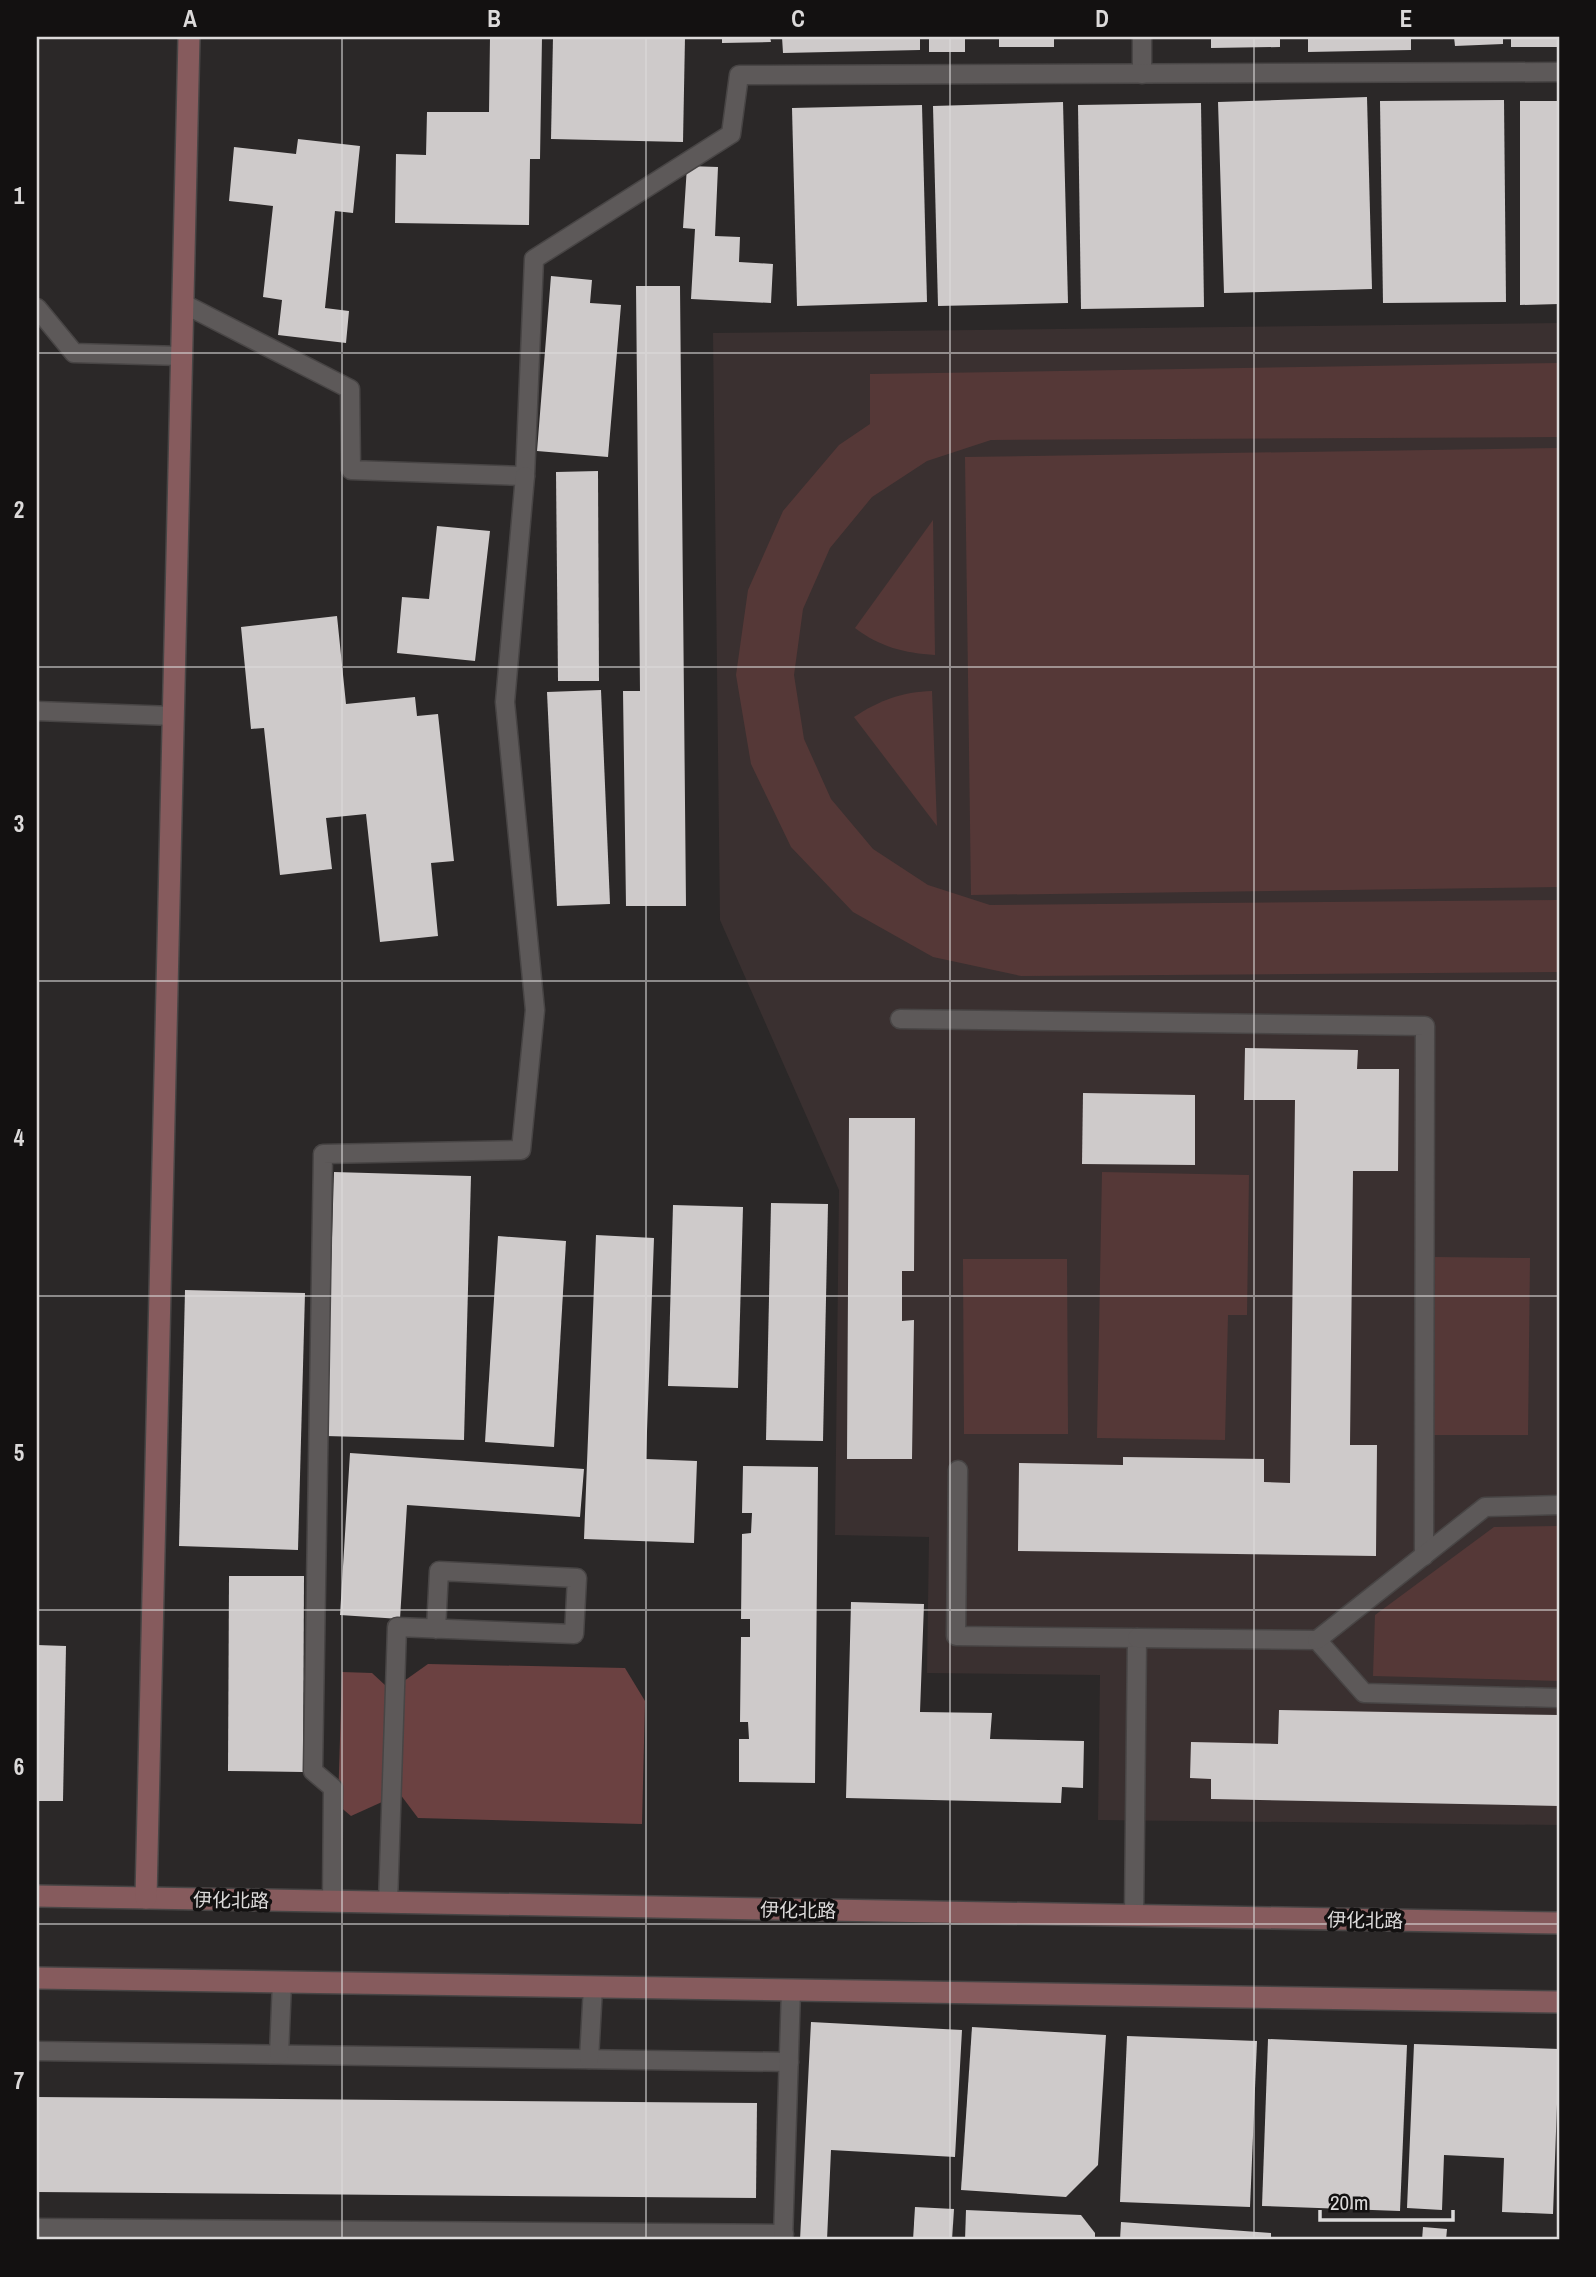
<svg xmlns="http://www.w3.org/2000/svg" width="1596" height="2277" font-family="'Archivo Narrow','Noto Sans SC',sans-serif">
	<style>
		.built { fill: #3a3030 }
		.green { fill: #553837 }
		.forest { fill: #6b4141 }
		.building { fill: #cecaca }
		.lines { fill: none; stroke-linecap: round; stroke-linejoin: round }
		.lane-casing { stroke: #484545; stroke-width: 21 }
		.secondary-casing { stroke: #484545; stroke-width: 24 }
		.lane { stroke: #5d5959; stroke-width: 18 }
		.secondary { stroke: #865b5d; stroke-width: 21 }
		.grid { fill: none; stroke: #dcdada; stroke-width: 2; stroke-opacity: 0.55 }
		.labels { text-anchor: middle; stroke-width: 7; stroke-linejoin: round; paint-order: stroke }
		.street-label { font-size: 19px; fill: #dcdada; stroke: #131111 }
		.neatline { fill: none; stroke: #dcdada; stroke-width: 2.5 }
		.grid-label { font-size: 23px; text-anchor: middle; font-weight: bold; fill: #dcdada }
	</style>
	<rect width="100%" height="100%" fill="#2b2828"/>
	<path class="built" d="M1559 323V1825L1098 1820 1100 1675 927 1673 929 1537 835 1535 839 1190 720 920 713 333Z"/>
	<g class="green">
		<path d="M1559 363V437L991 440 927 461 872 497 830 548 803 609 794 675 804 739 831 799 873 849 928 885 990 905 1559 900V972L1021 976 933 957 853 912 791 847 751 764 736 675 748 590 783 511 839 445 870 424V374Z"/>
		<path d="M1559 448V887L971 895 965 457Z"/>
		<path d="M933 520 935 655C904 653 880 647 855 628Z"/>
		<path d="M932 691 937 826 854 717C880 700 902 692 932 691Z"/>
		<path d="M1102 1172 1249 1175 1247 1315H1228L1225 1440 1097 1438Z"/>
		<path d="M1435 1257 1530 1258 1528 1435H1434Z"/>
		<path d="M1067 1259 1068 1434H964L963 1259Z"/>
		<path d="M1559 1526V1681L1373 1676 1375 1615 1494 1527Z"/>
	</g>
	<g class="forest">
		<path d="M428 1664 625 1668 645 1701 642 1824 418 1818 400 1794 404 1681Z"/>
		<path d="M342 1672 372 1673 386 1686 382 1802 351 1816 338 1805Z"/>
	</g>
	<g class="building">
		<path d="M490 37H542L540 159H530L529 225 395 223 396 154 426 155 427 112H489Z"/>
		<path d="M553 37H685L683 142 551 139Z"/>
		<path d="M722 37H770L771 42 722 43Z"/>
		<path d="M782 37H920V50L783 53Z"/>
		<rect x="929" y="37" width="36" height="15"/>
		<rect x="999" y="37" width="55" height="10"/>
		<path d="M1211 37H1280V47L1211 48Z"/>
		<path d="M1308 37H1411V50L1308 52Z"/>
		<path d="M1454 37H1503V44L1455 46Z"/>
		<rect x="1511" y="37" width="48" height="10"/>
		<path d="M1367 97 1372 289 1224 293 1218 102Z"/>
		<path d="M1504 100 1506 302 1383 303 1380 101Z"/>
		<path d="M1520 101H1559V304L1520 305Z"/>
		<path d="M1063 102 1068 303 938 306 933 106Z"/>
		<path d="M1201 103 1204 307 1081 309 1078 105Z"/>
		<path d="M922 105 927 302 797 306 792 108Z"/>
		<path d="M298 139 360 146 353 213 335 211 325 308 349 311 346 343 278 335 282 300 263 297 273 206 229 201 234 147 296 154Z"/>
		<path d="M687 166 718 167 715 236 740 237 739 262 773 264 771 303 691 299 695 229 683 228Z"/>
		<path d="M551 276 592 280 590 303 621 305 608 457 537 451Z"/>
		<path d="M636 286H680L686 906H626L623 691H640Z"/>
		<path d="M598 471 599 681H558L556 472Z"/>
		<path d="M437 526 490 531 475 661 397 653 402 597 429 599Z"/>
		<path d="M337 616 346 704 415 697 417 716 438 714 454 861 431 863 438 936 380 942 366 814 326 818 332 869 280 875 264 728 251 729 241 627Z"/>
		<path d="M601 690 610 904 557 906 547 692Z"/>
		<path d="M1245 1048 1358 1050 1357 1069H1399L1398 1171H1353L1350 1445H1377L1376 1556 1018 1551 1019 1463 1123 1465V1457L1264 1459V1482L1290 1483 1295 1100H1244Z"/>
		<path d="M1083 1093 1195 1095V1165L1082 1164Z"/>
		<path d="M849 1118H915L914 1271H902V1321L914 1320 912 1459H847Z"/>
		<path d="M334 1172 471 1176 464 1440 326 1436Z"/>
		<path d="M771 1203 828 1204 823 1441 766 1440Z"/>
		<path d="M673 1205 743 1207 738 1388 668 1386Z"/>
		<path d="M596 1235 654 1238 646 1459 697 1461 694 1543 584 1539Z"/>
		<path d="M498 1236 566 1241 554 1447 485 1442Z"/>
		<path d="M185 1290 305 1293 298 1550 179 1546Z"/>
		<path d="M350 1453 584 1469 580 1517 407 1505 400 1619 340 1615Z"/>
		<path d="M743 1466 818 1467 815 1783 739 1782V1739H749L748 1722H740L741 1637H750V1619H741L742 1534 751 1533 752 1513H742Z"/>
		<path d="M229 1576H304L303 1772 228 1771Z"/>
		<path d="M851 1602 924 1604 920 1712 992 1713 990 1739 1084 1741 1083 1788 1062 1787 1061 1803 846 1798Z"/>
		<path d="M37 1645 66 1646 63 1801H37Z"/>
		<path d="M1279 1710 1559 1715V1806L1211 1799V1779L1190 1778 1191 1742 1278 1744Z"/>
		<path d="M811 2022 962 2030 955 2157 831 2150 827 2240H800Z"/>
		<path d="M972 2027 1106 2035 1098 2165 1066 2197 961 2190Z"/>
		<path d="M1127 2036 1257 2041 1250 2207 1120 2202Z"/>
		<path d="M1268 2039 1407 2045 1400 2211 1262 2206Z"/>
		<path d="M1414 2044 1559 2049 1553 2214 1502 2212 1504 2158 1444 2155 1442 2210 1407 2208Z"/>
		<path d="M37 2097 757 2103 756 2198 37 2192Z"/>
		<path d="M915 2207 954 2209 952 2240H913Z"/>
		<path d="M966 2210 1081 2215 1095 2233V2240H965Z"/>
		<path d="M1121 2222 1271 2233V2240H1120Z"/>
		<path d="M1423 2227 1447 2229 1446 2240H1422Z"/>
	</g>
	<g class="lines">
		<defs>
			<g id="lane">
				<path d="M1142 37V74"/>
				<path d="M182 303 350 389 351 470 525 476 534 259 731 134 739 75 1559 72"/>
				<path d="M37 308 74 353 181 356"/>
				<path d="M37 711 173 716"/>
				<path d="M900 1019 1425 1026 1424 1556"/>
				<path d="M958 1470 956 1636 1137 1638 1134 1916"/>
				<path d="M1137 1638 1317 1640 1364 1693 1559 1698"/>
				<path d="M1317 1640 1485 1507 1559 1505"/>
				<path d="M332 1902 333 1788 313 1771 323 1154 521 1150 535 1010 505 702 525 476"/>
				<path d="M388 1903 397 1627 574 1634 577 1578 439 1571 436 1629"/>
				<path d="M37 2051 789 2062"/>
				<path d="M279 2054 282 1982"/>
				<path d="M589 2059 593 1987"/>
				<path d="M37 2228 784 2234"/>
				<path d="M783 2240 791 1990"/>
			</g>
			<g id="secondary">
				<path d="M37 1896 1559 1923"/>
				<path d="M146 1898 189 37"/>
				<path d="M37 1978 1559 2002"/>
			</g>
		</defs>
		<use href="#lane" class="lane-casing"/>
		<use href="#secondary" class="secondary-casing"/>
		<use href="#lane" class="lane"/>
		<use href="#secondary" class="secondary"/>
	</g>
	<path class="grid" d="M342 37V2240M646 37V2240M950 37V2240M1254 37V2240M37 353H1559M37 667H1559M37 981H1559M37 1296H1559M37 1610H1559M37 1924H1559"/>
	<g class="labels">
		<g class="street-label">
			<text transform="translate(231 1900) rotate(1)" y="7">伊化北路</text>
			<text transform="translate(798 1910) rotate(1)" y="7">伊化北路</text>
			<text transform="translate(1365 1920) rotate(1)" y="7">伊化北路</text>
		</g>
	</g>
	<rect width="1596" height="2277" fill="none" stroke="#131111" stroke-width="77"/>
	<path d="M1320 2210v10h133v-10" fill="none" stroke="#dcdada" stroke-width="3.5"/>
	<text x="1330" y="2210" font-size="21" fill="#dcdada" stroke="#131111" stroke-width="5" paint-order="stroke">20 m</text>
	<rect x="38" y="38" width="1520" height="2200" class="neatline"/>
	<g class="grid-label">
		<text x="190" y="27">A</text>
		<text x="494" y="27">B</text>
		<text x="798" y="27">C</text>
		<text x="1102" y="27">D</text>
		<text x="1406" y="27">E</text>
		<text x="19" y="204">1</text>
		<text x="19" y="518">2</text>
		<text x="19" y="832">3</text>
		<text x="19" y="1146">4</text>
		<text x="19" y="1461">5</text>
		<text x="19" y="1775">6</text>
		<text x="19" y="2089">7</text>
	</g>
</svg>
